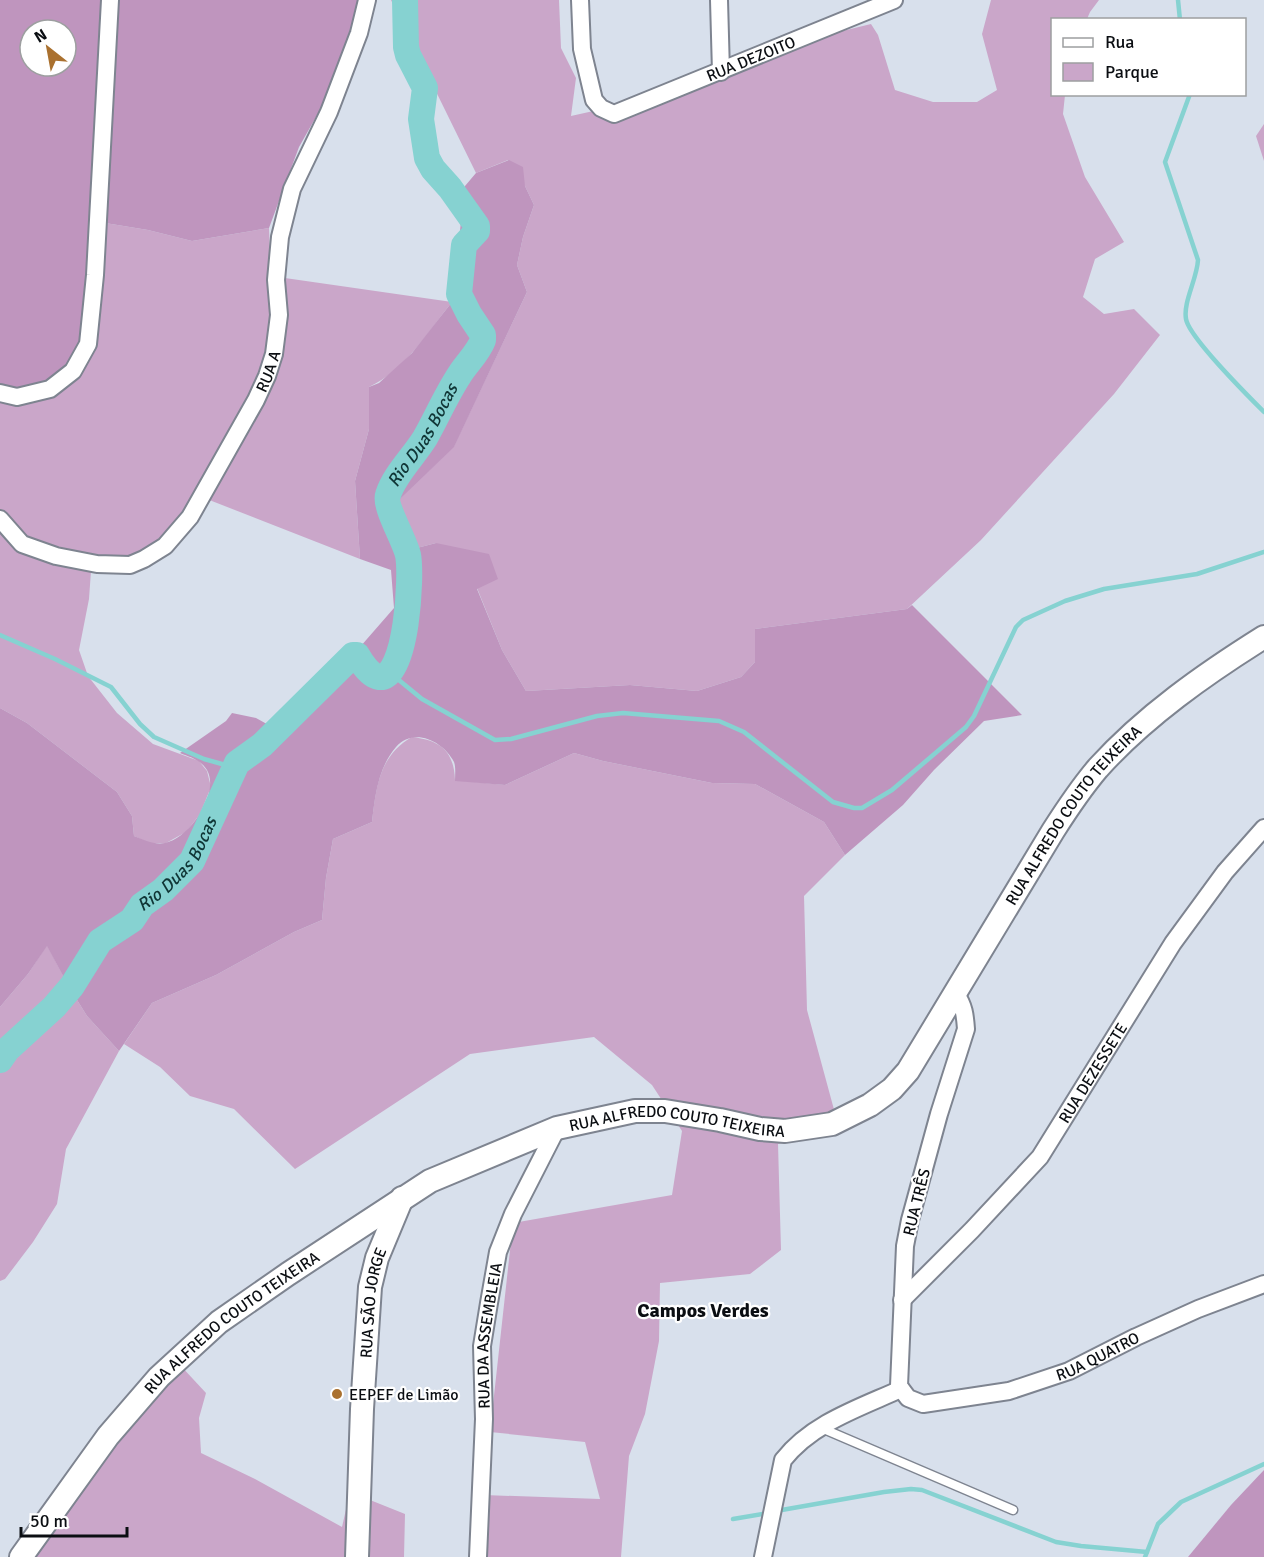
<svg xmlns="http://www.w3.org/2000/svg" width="1264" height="1557" font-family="Signika,sans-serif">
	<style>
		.green { fill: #caa6c9 }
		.forest { fill: #bf95be; fill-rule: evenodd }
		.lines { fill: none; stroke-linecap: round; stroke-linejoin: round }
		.stream { stroke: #86d2d1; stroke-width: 4.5 }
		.river { stroke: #86d2d1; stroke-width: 26 }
		.lane-casing { stroke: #7e8490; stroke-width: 11 }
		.street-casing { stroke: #7e8490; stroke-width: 20 }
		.secondary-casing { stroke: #7e8490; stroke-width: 26 }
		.lane { stroke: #fff; stroke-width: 8 }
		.street { stroke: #fff; stroke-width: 16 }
		.secondary { stroke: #fff; stroke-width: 22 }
		.poi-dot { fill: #aa712f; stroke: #fff; stroke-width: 2 }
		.labels { text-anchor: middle; stroke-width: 4.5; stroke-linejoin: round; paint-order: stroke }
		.street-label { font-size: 16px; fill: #0b0e12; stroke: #fff }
		.poi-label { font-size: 16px; fill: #0b0e12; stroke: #fff; text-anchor: start }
		.water-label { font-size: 18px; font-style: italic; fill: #0f3535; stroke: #fff }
		.quarter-label { font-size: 20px; font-weight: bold; fill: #0b0e12; stroke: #fff }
	</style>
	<rect width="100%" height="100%" fill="#d8e0ec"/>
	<g class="green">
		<path d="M391 0H559L561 48 576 78 571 116 679 92 728 59 871 24 878 35 895 90 933 102H977L997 90 982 34 991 0H1099L1090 12 1087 19 1052 20V94L1065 95 1063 114 1085 177 1124 242 1095 259 1083 297 1104 314 1134 309 1160 335 1114 394 981 540 907 609 755 629V662L741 677 697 691 630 685 526 691 502 650 477 588 436 543 413 549 393 506 454 446 527 292 517 265 523 237 534 205 525 186 508 160 476 173Z"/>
		<path d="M1264 124V161L1256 136Z"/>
		<path d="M99 222 148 230 192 241 269 228 271 276 452 302C428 332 405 370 369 387V429L355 481 360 559 194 494C176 521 155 556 123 567 114 570 101 570 91 571L89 599 79 650 88 676 117 713 153 744 199 761 207 771 211 787 200 814 186 832 166 843H149L134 836 132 816 117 792 27 723 0 708V389Z"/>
		<path d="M412 737C440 740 454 751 455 780L505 785 574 753 603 761 712 783 755 784 824 822 845 855 804 896 807 1010 839 1128 778 1144 781 1250 750 1274 660 1283 659 1341 645 1414 629 1456 621 1557H482L484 1495 600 1499 585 1442 490 1432 513 1223 672 1195 682 1131 652 1085 594 1037 470 1054 295 1169 234 1109 190 1096 160 1067 124 1044 152 1003 216 975 294 932 322 920 326 878 333 839 372 822C376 787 379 756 412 737Z"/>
		<path d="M47 945 69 987 87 1016 119 1051 66 1149 57 1204 33 1242 5 1279 0 1281V1007L28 974Z"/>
		<path d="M180 1365 206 1393 199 1418 201 1453 255 1479 342 1527 350 1492 405 1514 404 1557H15Z"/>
	</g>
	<g class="forest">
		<path d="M0 0H359L351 55 299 147 269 228 192 241 148 230 99 222 86 344 72 369 37 392 0 389ZM30 30H66V66H30Z"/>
		<path d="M509 160 523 167 525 186 534 205 523 237 517 265 527 292 454 447 393 506 413 549 436 543 489 554 498 579 477 589 502 650 526 691 630 685 697 691 741 677 755 662V629L907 609 912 605 1022 715 984 721 934 770 903 805 845 855 824 822 755 784 712 783 603 761 574 753 505 785 455 781C455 775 456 767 454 762 443 741 414 727 396 747 378 768 375 796 372 822L333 839 326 878 322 920 294 932 216 975 152 1003 119 1051 87 1016 69 987 47 946 28 974 0 1007V708L27 723 117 792 132 816 134 836C144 840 154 845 165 843 190 838 220 793 207 770 201 760 190 757 180 753L226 721 232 713 256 718 274 728 333 678 394 608 391 570 360 559 355 481 369 429V387L379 383 412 353 452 302 465 186 476 173Z"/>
		<path d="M1264 1470V1557H1188L1231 1505Z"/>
	</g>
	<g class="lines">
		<g class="stream">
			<path d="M1178 0 1180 20"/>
			<path d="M1190 94 1165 162 1198 260C1197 279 1183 302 1186 319 1189 337 1249 397 1264 412"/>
			<path d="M0 635 55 659 111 687 140 724 154 737 204 759 229 766 236 764"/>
			<path d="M389 672 422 699 495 740 511 739 597 716 623 713 719 721 744 732 833 802 854 808H862L892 790 966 727 974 716 1016 627 1023 620 1065 601 1104 589 1197 574 1264 552"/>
			<path d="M776 1511 884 1492 911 1489 922 1490 1056 1542 1081 1546 1147 1552"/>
			<path d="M733 1519 768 1513"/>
			<path d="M1145 1557 1158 1524 1181 1502 1264 1464"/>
		</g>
		<path class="river" id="s1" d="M0 1060 7 1050 54 1007 72 986 100 941 132 920 142 905 163 890 192 861 237 763 262 745 353 655H357C361 662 370 676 379 677 407 680 412 574 408 555 405 541 384 506 388 495 394 475 414 456 425 438 437 417 446 395 460 374 467 363 478 353 483 340V335L469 314 459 294 464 245 477 231V226L450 188 433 169 427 158 421 119 425 88 408 55 406 47 405 0"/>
		<defs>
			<path id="lane" d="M819 1427 1013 1510"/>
			<g id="street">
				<path id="s2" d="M580 0 582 49 594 100 601 108 614 114 894 0"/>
				<path d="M719 0 721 72"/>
				<path d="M0 393 17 397 50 389 73 371 88 344 95 275 110 0"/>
				<path id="s3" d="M0 519 22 544 56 556 97 564 130 565 144 559 165 546 190 517 256 400 267 376 274 354 279 315 276 280 280 237 292 189 329 112 359 33 367 0"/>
				<path id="s4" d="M956 994C964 1006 965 1015 966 1029L939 1114 910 1220 905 1246 899 1386 908 1398 923 1404 1009 1391 1069 1371 1136 1337 1198 1309 1264 1284"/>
				<path id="s5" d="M902 1300 972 1230 1040 1157 1173 943 1225 872 1264 828"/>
				<path id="s6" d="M478 1557 484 1419 482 1346 489 1303 498 1252 513 1214 557 1128"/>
				<path d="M763 1557 783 1460C812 1423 859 1408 901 1389"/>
			</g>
			<g id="secondary">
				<path id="s7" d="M21 1557 108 1436 159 1377 219 1322 288 1274 430 1181 557 1128 635 1111H665L720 1120 760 1129 785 1131 832 1124 870 1105 892 1089 908 1071 1053 831C1067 809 1081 788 1098 768 1145 716 1205 674 1264 637"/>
				<path id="s8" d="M357 1557 362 1409 370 1287 377 1258 402 1198"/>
			</g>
		</defs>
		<use href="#lane" class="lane-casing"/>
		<use href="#street" class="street-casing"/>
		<use href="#secondary" class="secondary-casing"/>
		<use href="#lane" class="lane"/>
		<use href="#street" class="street"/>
		<use href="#secondary" class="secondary"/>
	</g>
	<circle class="poi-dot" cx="337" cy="1394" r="6"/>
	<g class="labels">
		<g class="street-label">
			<text dy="6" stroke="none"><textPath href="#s2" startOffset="274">RUA DEZOITO</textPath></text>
			<text dy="6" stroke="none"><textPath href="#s3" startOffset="388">RUA A</textPath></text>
			<text dy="6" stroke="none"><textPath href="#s7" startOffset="1378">RUA ALFREDO COUTO TEIXEIRA</textPath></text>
			<text dy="6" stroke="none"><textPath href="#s5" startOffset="298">RUA DEZESSETE</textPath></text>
			<text dy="6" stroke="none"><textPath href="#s7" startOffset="822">RUA ALFREDO COUTO TEIXEIRA</textPath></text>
			<text transform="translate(916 1202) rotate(-76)" y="6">RUA TRÊS</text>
			<text dy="6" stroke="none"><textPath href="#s8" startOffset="255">RUA SÃO JORGE</textPath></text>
			<text dy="6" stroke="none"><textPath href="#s7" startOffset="318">RUA ALFREDO COUTO TEIXEIRA</textPath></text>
			<text dy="6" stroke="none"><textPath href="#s6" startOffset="222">RUA DA ASSEMBLEIA</textPath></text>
			<text dy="6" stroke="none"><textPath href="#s4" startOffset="616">RUA QUATRO</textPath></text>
		</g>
		<g class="poi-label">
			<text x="349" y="1400">EEPEF de Limão</text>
		</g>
		<g class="water-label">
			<text dy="6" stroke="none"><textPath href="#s1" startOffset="848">Rio Duas Bocas</textPath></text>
			<text dy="6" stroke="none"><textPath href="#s1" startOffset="268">Rio Duas Bocas</textPath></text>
		</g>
		<g class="quarter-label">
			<text x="703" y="1317">Campos Verdes</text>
		</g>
	</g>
	<rect x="1051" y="18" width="195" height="78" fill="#ffffff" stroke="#9d9fa0" stroke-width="1.5"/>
	<rect x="1063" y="38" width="30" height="9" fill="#ffffff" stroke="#9d9fa0" stroke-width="1.5"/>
	<text x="1105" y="48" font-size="18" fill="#0b0e12">Rua</text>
	<rect x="1063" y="63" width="30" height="18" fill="#caa6c9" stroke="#9d9fa0" stroke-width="1.5"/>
	<text x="1105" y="78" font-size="18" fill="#0b0e12">Parque</text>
	<g transform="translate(48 48) rotate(329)"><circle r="28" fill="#ffffff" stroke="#9d9fa0" stroke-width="1.5"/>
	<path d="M0-4.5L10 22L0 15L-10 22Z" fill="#aa712f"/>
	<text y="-9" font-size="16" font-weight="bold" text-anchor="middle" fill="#0b0e12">N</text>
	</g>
	<path d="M21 1527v9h106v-9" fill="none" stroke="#0b0e12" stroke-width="3"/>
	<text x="30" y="1527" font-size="18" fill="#0b0e12" stroke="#ffffff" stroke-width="4.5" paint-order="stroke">50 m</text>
</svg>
